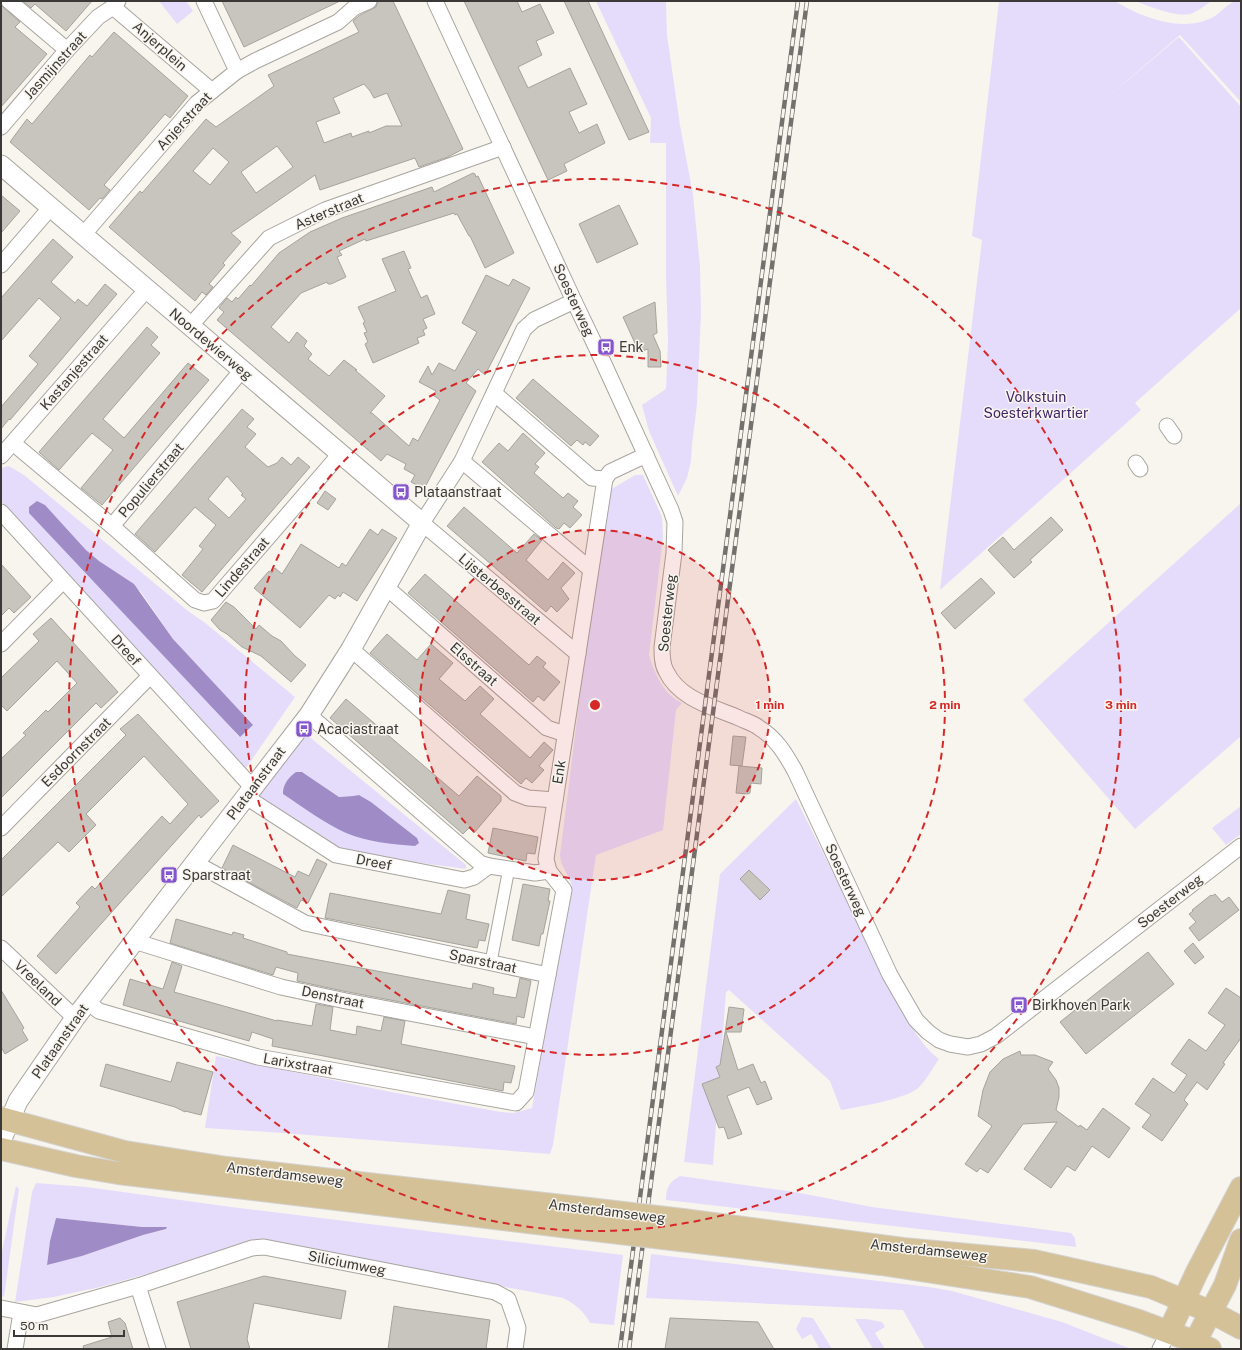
<svg xmlns="http://www.w3.org/2000/svg" width="1242" height="1350" font-family="'Public Sans',sans-serif">
	<style>
		.green { fill: #e5dcfc; fill-rule: evenodd }
		.water { fill: #9f8cc6 }
		.building { fill: #c8c5bf; stroke: #a6a39d; fill-rule: evenodd }
		.lines { fill: none; stroke-linecap: round; stroke-linejoin: round }
		.pedestrian-casing { stroke: #a8a59f; stroke-width: 13 }
		.minor-casing { stroke: #a8a59f; stroke-width: 17 }
		.tertiary-casing { stroke: #a8a59f; stroke-width: 21 }
		.primary-casing { stroke: #d4d3d3; stroke-width: 24 }
		.pedestrian { stroke: #fff; stroke-width: 11 }
		.minor { stroke: #fff; stroke-width: 15 }
		.tertiary { stroke: #fff; stroke-width: 19 }
		.primary { stroke: #d4c197; stroke-width: 22 }
		.rail-casing { stroke: #73716e; stroke-width: 4.5 }
		.rail { stroke: #f8f5ee; stroke-width: 3; stroke-dasharray: 9; stroke-linecap: butt }
		.primary-bridge-casing { stroke: #d4d3d3; stroke-width: 24; stroke-linecap: butt }
		.primary-bridge { stroke: #d4c197; stroke-width: 22 }
		.ring { fill: none; stroke: #d62828; stroke-width: 2; stroke-dasharray: 7 5 }
		.labels { text-anchor: middle; stroke-width: 3; stroke-linejoin: round; paint-order: stroke }
		.street-label { font-size: 14px; fill: #3a3937; stroke: #f8f5ee }
		.poi-label { font-size: 14px; fill: #3a3937; stroke: #f8f5ee; text-anchor: start }
		.park-label { font-size: 14px; fill: #40246a; stroke: #f8f5ee }
		.centre { fill: #d62828; stroke: #f8f5ee; stroke-width: 2 }
		.ring-label { font-size: 12px; text-anchor: middle; font-weight: bold; fill: #d62828; stroke: #f8f5ee; stroke-width: 3; stroke-linejoin: round; paint-order: stroke }
	</style>
	<rect width="100%" height="100%" fill="#f8f5ee"/>
	<g class="green">
		<path d="M159 1H186L193 11 177 24Z"/>
		<path d="M596 1H666L667 35 680 125 693 195 700 266 701 313 697 404 692 445 691 461 687 478 678 496 649 431 642 405 666 389 668 341 666 277V143H650L651 118Z"/>
		<path d="M999 1H1115C1142 18 1185 34 1215 16 1225 9 1228 1 1241 1V102L1180 35 1102 102 1179 37 1241 107V308L1135 403 1141 410 940 590 982 240 972 236Z"/>
		<path d="M1135 1H1211C1206 5 1199 10 1193 13 1179 19 1148 6 1135 1Z"/>
		<path d="M9 466 24 475 188 611 204 622 295 697 246 768 1 501V468ZM45 505 86 550 99 561 141 592 173 639 252 725 239 737Z"/>
		<path d="M635 475H643L662 517 663 537 649 655C655 674 663 694 682 703L676 710 663 830 596 855 553 1145 550 1154 269 1132 205 1128 216 1056 391 1092 501 1112 514 1113 532 1108 572 885 561 862 560 855 586 648 610 490Z"/>
		<path d="M1241 503V736L1135 829 1023 700Z"/>
		<path d="M302 731 466 865V869L421 863 330 847 255 796ZM302 772 339 797 353 796 359 795 371 802 417 838 346 833 283 794C281 782 293 777 302 772Z"/>
		<path d="M796 799C820 847 844 895 868 943 883 972 913 1042 939 1059 934 1066 924 1084 917 1089 904 1099 859 1107 841 1110L830 1081 729 990 726 992 713 1165 684 1162 720 874Z"/>
		<path d="M1241 806V834L1226 845 1212 828Z"/>
		<path d="M680 1176 795 1192 872 1207 1071 1233 1075 1238 1076 1247 666 1200C666 1188 669 1182 680 1176Z"/>
		<path d="M36 1183 87 1187 231 1207 623 1255 614 1325 590 1323C584 1311 575 1304 563 1298L264 1241 100 1287 54 1297 15 1302 32 1192ZM56 1218 142 1227H167L166 1229 143 1235 82 1256 47 1264 50 1241Z"/>
		<path d="M16 1186 19 1189 4 1297 1 1295V1256Z"/>
		<path d="M651 1254 929 1287 952 1291 1062 1322 1131 1349H925L903 1310 646 1298Z"/>
		<path d="M802 1317 813 1318 832 1349H820L811 1334 802 1339 796 1329Z"/>
		<path d="M855 1319H866L882 1322 885 1327 875 1333 885 1349H873Z"/>
	</g>
	<g class="water">
		<path d="M37 501 45 505 86 550 99 561 134 584 173 639 253 725 240 737 29 513V507Z"/>
		<path d="M296 772H302L339 797 353 796 359 795 371 802 417 838 419 843 415 846C392 844 367 842 346 833 324 823 303 807 283 794 282 785 289 777 296 772Z"/>
		<path d="M56 1218 142 1227H167L166 1229 143 1235 82 1256 47 1265 50 1241Z"/>
	</g>
	<g class="building">
		<path d="M23 1H92L66 31 35 4 31 8Z"/>
		<path d="M222 1H340L244 47Z"/>
		<path d="M378 1H393L463 149 448 157 419 167 415 158 320 190 315 175 231 233 241 242 223 263 225 265 209 284 213 287 206 295 202 292 195 301 109 227 140 191 142 193 206 119 216 127 274 86 268 75 359 32 353 21 360 15 376 7ZM364 84 370 91 374 98 387 93 402 126H386L369 133V131L352 137 351 133 324 143 316 122 340 113 333 98ZM277 146 293 167 256 193 241 172ZM213 148 229 162 210 185 193 171Z"/>
		<path d="M464 1H517L522 12 540 4 554 33 536 41 542 55 518 67 528 88 570 68 587 104 569 112 579 133 597 124 605 143 564 164 567 171 548 180Z"/>
		<path d="M564 1H588L649 132 629 140Z"/>
		<path d="M1 5 20 22 15 27 47 54 1 107Z"/>
		<path d="M114 32 188 96 170 118 165 114 104 185 110 190 102 199 100 198 89 210 10 142 27 119 32 124 90 55 92 57Z"/>
		<path d="M473 173 475 174 476 177 478 176 514 253 485 268 470 236H469L457 214 455 215 454 213 366 241 365 239 339 251 342 255 337 257 346 277 331 284H328L327 282 301 293 271 327 289 343 297 332 307 341 304 346 312 354 308 359 329 376 344 360 357 370H355L385 396 370 413H372L409 446 413 438 418 441 440 400 433 395 436 391 419 382 428 366 432 375 439 363 455 371 477 332 462 323 486 275 509 286 513 279 530 288 485 375 478 369 466 383 476 391 424 489 411 482 415 475 404 469 406 464 387 454 381 461 217 320 224 312 219 308 227 298 232 302 236 297 238 299 250 285 251 286 279 253 310 232 342 218 432 187 434 192Z"/>
		<path d="M1 195 20 211 1 233Z"/>
		<path d="M619 205 638 244 597 263 579 224Z"/>
		<path d="M53 239 73 257 51 282 75 303 78 299 87 306 105 284 117 294 10 420 9 419 1 429V407L38 364 29 356 61 318 39 298 1 341V298Z"/>
		<path d="M404 251 411 268 408 269 421 298 427 295 435 314 423 319 427 328 423 330 425 335 417 338 419 343 373 363 365 344 368 342 364 333 367 332 363 323 365 322 358 307 396 291 382 259Z"/>
		<path d="M655 302 657 333 653 335 660 351 661 367H648V349L639 352 623 317Z"/>
		<path d="M147 327 158 337 151 345 160 353 103 419 124 438 188 363 209 380 102 505 81 488 113 450 92 433 59 470 39 452Z"/>
		<path d="M533 379 599 436 590 446 585 442 583 445 577 440 571 446 516 398Z"/>
		<path d="M242 409 254 419 247 427 256 434 245 447 268 467 277 463 282 457 291 465 298 457 310 467 202 592 182 575 203 549 199 546 216 525 195 507 155 552 135 534ZM227 476 243 494 241 495 246 499 229 518 208 499Z"/>
		<path d="M523 433 545 453 535 464 539 467 534 473 563 498 568 493 578 501 573 507 582 515 570 528 564 523 559 529 556 528 482 462 499 443 508 451Z"/>
		<path d="M325 491 336 499 328 510 317 503Z"/>
		<path d="M464 507 517 553 534 534 542 540 526 560 548 580 563 562 575 573 561 588 569 599 557 612 551 606 546 612 447 526Z"/>
		<path d="M1051 517 1063 530 1030 560 1032 562 1014 578 988 550 1003 537 1014 550Z"/>
		<path d="M370 529 378 535 382 529 397 538 357 601 343 592 340 597 338 595 335 599 329 595 300 628 254 588 269 571 272 573 275 568 282 574 301 544 339 568 342 563 346 566Z"/>
		<path d="M1 564 31 597 14 613 9 608 1 616Z"/>
		<path d="M425 574 529 665 537 656 546 663 543 667 560 682 544 701 538 696 533 702 408 593Z"/>
		<path d="M981 578 995 593 955 629 941 613Z"/>
		<path d="M226 602 234 607 256 629 259 625 272 636 281 641 295 656 306 665 291 682 261 656 242 647 227 634 220 630 211 620Z"/>
		<path d="M51 618 118 692 101 708 96 703 1 798V759L26 735 23 733 46 710 48 712 77 683 57 661 7 711 1 705V678L39 641 33 634Z"/>
		<path d="M387 634 417 660 431 644 453 663 439 679 465 701 480 686 494 699 480 714 530 758 544 742 553 750 539 766 544 770 532 783 526 778 521 784 370 653Z"/>
		<path d="M346 699 459 796 477 776 501 796V801L474 833 469 828 463 834 330 718Z"/>
		<path d="M138 714 219 801 201 818 199 815 56 974 37 956 80 907 76 903 92 886 95 889 162 816 170 824 188 804 144 756 86 814 96 825 69 852 58 842 1 897V860L126 735 120 729Z"/>
		<path d="M733 736 746 737 742 766 730 765Z"/>
		<path d="M739 766 762 768 761 784 751 783 750 793 748 794 736 793Z"/>
		<path d="M493 828 538 837 535 854 527 853 526 861 488 853Z"/>
		<path d="M233 845 295 877 298 871 309 876 317 859 327 864 308 903 301 900 297 908 222 868Z"/>
		<path d="M749 870 770 890 760 900 740 879Z"/>
		<path d="M523 884 550 889 548 901H550L543 934H541L539 946 512 940Z"/>
		<path d="M448 890 470 895 466 919 489 924 485 941 479 940 477 948 325 918 330 893 441 914Z"/>
		<path d="M1215 894 1222 902 1229 897 1239 910 1199 941 1189 928 1196 922 1189 914 1193 911 1192 910 1211 895 1212 896Z"/>
		<path d="M176 919 232 935 233 932 244 935 243 938 287 952V954L472 989 473 983 494 988 493 994 516 998 520 978 531 981 524 1018 517 1016 516 1024 343 991 297 981 298 973 276 967 273 975 170 943Z"/>
		<path d="M1193 943 1204 957 1195 964 1184 951Z"/>
		<path d="M1148 952 1174 984 1086 1054 1060 1022Z"/>
		<path d="M172 962 182 966 174 992 277 1021V1020L312 1026 316 1004 333 1007 330 1030 356 1035 357 1026 381 1031 384 1017 405 1021 401 1044 515 1066 511 1083 504 1082 503 1091 272 1046 273 1039 252 1032 249 1041 123 1005 130 979 163 989Z"/>
		<path d="M1226 988 1241 998V1038L1223 1063 1225 1064 1207 1090 1197 1082 1184 1100 1188 1104 1162 1141 1142 1127 1151 1115 1135 1104 1153 1078 1174 1093 1187 1075 1171 1064 1189 1039 1206 1051 1225 1025 1208 1013Z"/>
		<path d="M1 990 24 1028 22 1030 28 1040 5 1054 1 1047Z"/>
		<path d="M729 1007 744 1009 741 1032H726L738 1070 753 1064 761 1083 765 1081 772 1099 757 1105 749 1087 727 1096 742 1134 728 1139 724 1127 719 1128 702 1084 720 1077 716 1067 720 1065Z"/>
		<path d="M1020 1051 1021 1055H1035L1053 1062 1048 1069 1056 1080 1059 1088V1097L1056 1110 1079 1127 1080 1125 1087 1130 1103 1108 1130 1128 1109 1158 1092 1146 1075 1171 1067 1166 1051 1188 1024 1169 1057 1122 1023 1124 988 1173 980 1168 977 1172 965 1164 992 1126 978 1116 983 1090 990 1072 1003 1059Z"/>
		<path d="M177 1062 213 1072 201 1115 185 1111V1112L175 1107 100 1086 106 1064 171 1082Z"/>
		<path d="M264 1276 346 1291 341 1319 254 1303 247 1339 250 1349H191L177 1302Z"/>
		<path d="M394 1306 404 1308 490 1320 486 1349H388Z"/>
		<path d="M120 1318 125 1323 133 1349H84L83 1346 112 1337 108 1322Z"/>
		<path d="M670 1318 758 1322 774 1349H665Z"/>
	</g>
	<g class="lines">
		<defs>
			<path id="pedestrian" d="M491 962 509 868"/>
			<g id="minor">
				<path d="M9 1 67 50"/>
				<path d="M118 1 113 7 212 91"/>
				<path d="M204 1 237 71"/>
				<path d="M435 1 574 301 598 351 671 510 675 522 674 553 662 647C662 655 662 664 666 671 679 699 713 707 739 718 745 721 753 723 758 727 776 738 785 753 795 771L890 975 916 1020 928 1032 939 1040 950 1044 968 1047 981 1044 996 1036 1241 846"/>
				<path d="M1 127 67 50 98 17 113 7"/>
				<path d="M83 235 197 103 237 71 255 61 338 22 355 7 369 1"/>
				<path d="M1 265 51 207"/>
				<path d="M574 301 534 320 524 329 462 461 422 523 578 654"/>
				<path d="M190 326 269 238 325 210 503 147"/>
				<path d="M494 393 592 478 605 479"/>
				<path d="M1167 426 1174 436"/>
				<path d="M13 443 112 526 242 370"/>
				<path d="M1 456 147 289"/>
				<path d="M462 461 590 569"/>
				<path d="M1136 463 1140 469"/>
				<path d="M1 512 252 787"/>
				<path d="M112 526 195 600 204 603 213 601 340 454"/>
				<path d="M386 587 547 728 565 734"/>
				<path d="M1 644 63 581"/>
				<path d="M351 649 515 793 528 798 555 800"/>
				<path d="M309 715 480 863 489 866 535 873 549 871"/>
				<path d="M246 797 336 855 464 880 474 877 489 866"/>
				<path d="M1 828 150 676"/>
				<path d="M195 863 305 923 548 975"/>
				<path d="M134 941 281 987 346 1001 536 1037"/>
				<path d="M1 948 75 1018"/>
				<path d="M87 1002 99 1011 258 1057 516 1103 526 1092 564 890 549 871 546 859 605 479 610 472 646 455"/>
				<path d="M138 1286 158 1349"/>
				<path d="M1 1308 37 1315 138 1286 252 1248 264 1247 495 1292 508 1299 518 1328 515 1349"/>
				<path d="M15 1349 21 1313"/>
				<path d="M1160 1349 1169 1332"/>
			</g>
			<path id="tertiary" d="M1 165 422 523 351 649 309 715 75 1018 18 1101 1 1141"/>
			<g id="primary">
				<path d="M1 1118 125 1152 227 1168 589 1209"/>
				<path d="M1 1149 76 1166 118 1173 586 1229"/>
				<path d="M683 1220 903 1249 1034 1261 1151 1287 1211 1312 1241 1328"/>
				<path d="M680 1240 881 1264 1030 1287 1139 1321 1195 1342 1210 1349"/>
				<path d="M1169 1332 1197 1272 1241 1188"/>
				<path d="M1195 1342 1225 1285 1241 1240"/>
			</g>
		</defs>
		<use href="#pedestrian" class="pedestrian-casing"/>
		<use href="#minor" class="minor-casing"/>
		<use href="#tertiary" class="tertiary-casing"/>
		<use href="#primary" class="primary-casing"/>
		<use href="#pedestrian" class="pedestrian"/>
		<use href="#minor" class="minor"/>
		<use href="#tertiary" class="tertiary"/>
		<use href="#primary" class="primary"/>
		<defs>
			<g id="rail">
				<path d="M620 1349 798 1"/>
				<path d="M629 1349 807 1"/>
			</g>
		</defs>
		<use href="#rail" class="rail-casing"/>
		<use href="#rail" class="rail"/>
		<defs>
			<g id="primary-bridge">
				<path d="M589 1209 683 1220"/>
				<path d="M586 1229 680 1240"/>
			</g>
		</defs>
		<use href="#primary-bridge" class="primary-bridge-casing"/>
		<use href="#primary-bridge" class="primary-bridge"/>
	</g>
	<circle cx="595" cy="705" r="175" fill="#d62828" fill-opacity=".12"/>
	<g class="ring">
		<circle cx="595" cy="705" r="175"/>
		<circle cx="595" cy="705" r="350"/>
		<circle cx="595" cy="705" r="526"/>
	</g>
	<defs>
		<symbol id="bus-square" viewBox="-11 -11 22 22"><rect x="-9" y="-9" width="18" height="18" rx="4" fill="#8555ce" stroke="#f8f5ee"/><path d="M-5-6H5V4H4V6H2V4H-2V6H-4V4H-5ZM-3.5-4V0h7V-4ZM-3.5 1.2v1.5H-2V1.2ZM2 1.2v1.5H3.5V1.2Z" fill="#fff"/></symbol>
	</defs>
	<g fill-rule="evenodd">
		<use href="#bus-square" x="596" y="337" width="20" height="20"/>
		<use href="#bus-square" x="391" y="482" width="20" height="20"/>
		<use href="#bus-square" x="294" y="719" width="20" height="20"/>
		<use href="#bus-square" x="159" y="865" width="20" height="20"/>
		<use href="#bus-square" x="1009" y="995" width="20" height="20"/>
	</g>
	<g class="labels">
		<g class="street-label">
			<text transform="translate(160 46) rotate(41)" y="5">Anjerplein</text>
			<text transform="translate(55 65) rotate(-48)" y="5">Jasmijnstraat</text>
			<text transform="translate(184 121) rotate(-47)" y="5">Anjerstraat</text>
			<text transform="translate(329 211) rotate(-23)" y="5">Asterstraat</text>
			<text transform="translate(574 300) rotate(65)" y="5">Soesterweg</text>
			<text transform="translate(211 344) rotate(40)" y="5">Noordewierweg</text>
			<text transform="translate(74 372) rotate(-49)" y="5">Kastanjestraat</text>
			<text transform="translate(151 480) rotate(-50)" y="5">Populierstraat</text>
			<text transform="translate(242 567) rotate(-49)" y="5">Lindestraat</text>
			<text transform="translate(500 589) rotate(40)" y="5">Lijsterbesstraat</text>
			<text transform="translate(667 613) rotate(-84)" y="5">Soesterweg</text>
			<text transform="translate(126 650) rotate(48)" y="5">Dreef</text>
			<text transform="translate(474 664) rotate(41)" y="5">Elsstraat</text>
			<text transform="translate(76 752) rotate(-45)" y="5">Esdoornstraat</text>
			<text transform="translate(559 772) rotate(-81)" y="5">Enk</text>
			<text transform="translate(256 783) rotate(-53)" y="5">Plataanstraat</text>
			<text transform="translate(374 862) rotate(11)" y="5">Dreef</text>
			<text transform="translate(846 880) rotate(65)" y="5">Soesterweg</text>
			<text transform="translate(1170 901) rotate(-38)" y="5">Soesterweg</text>
			<text transform="translate(483 961) rotate(12)" y="5">Sparstraat</text>
			<text transform="translate(38 983) rotate(44)" y="5">Vreeland</text>
			<text transform="translate(333 997) rotate(12)" y="5">Denstraat</text>
			<text transform="translate(60 1041) rotate(-55)" y="5">Plataanstraat</text>
			<text transform="translate(298 1064) rotate(10)" y="5">Larixstraat</text>
			<text transform="translate(285 1174) rotate(7)" y="5">Amsterdamseweg</text>
			<text transform="translate(607 1211) rotate(7)" y="5">Amsterdamseweg</text>
			<text transform="translate(929 1250) rotate(6)" y="5">Amsterdamseweg</text>
			<text transform="translate(347 1263) rotate(11)" y="5">Siliciumweg</text>
		</g>
		<g class="poi-label">
			<text x="619" y="352">Enk</text>
			<text x="414" y="497">Plataanstraat</text>
			<text x="317" y="734">Acaciastraat</text>
			<text x="182" y="880">Sparstraat</text>
			<text x="1032" y="1010">Birkhoven Park</text>
		</g>
		<g class="park-label">
			<text x="1036" y="402">Volkstuin<tspan x="1036" dy="16">Soesterkwartier</tspan></text>
		</g>
	</g>
	<circle cx="595" cy="705" r="6" class="centre"/>
	<g class="ring-label">
		<text x="770" y="709">1 min</text>
		<text x="945" y="709">2 min</text>
		<text x="1121" y="709">3 min</text>
	</g>
	<rect width="1242" height="1350" fill="none" stroke="#3a3937" stroke-width="4"/>
	<path d="M14 1330v6h110v-6" fill="none" stroke="#3a3937" stroke-width="2"/>
	<text x="20" y="1330" font-size="12" fill="#3a3937" stroke="#f8f5ee" stroke-width="3" paint-order="stroke">50 m</text>
</svg>
